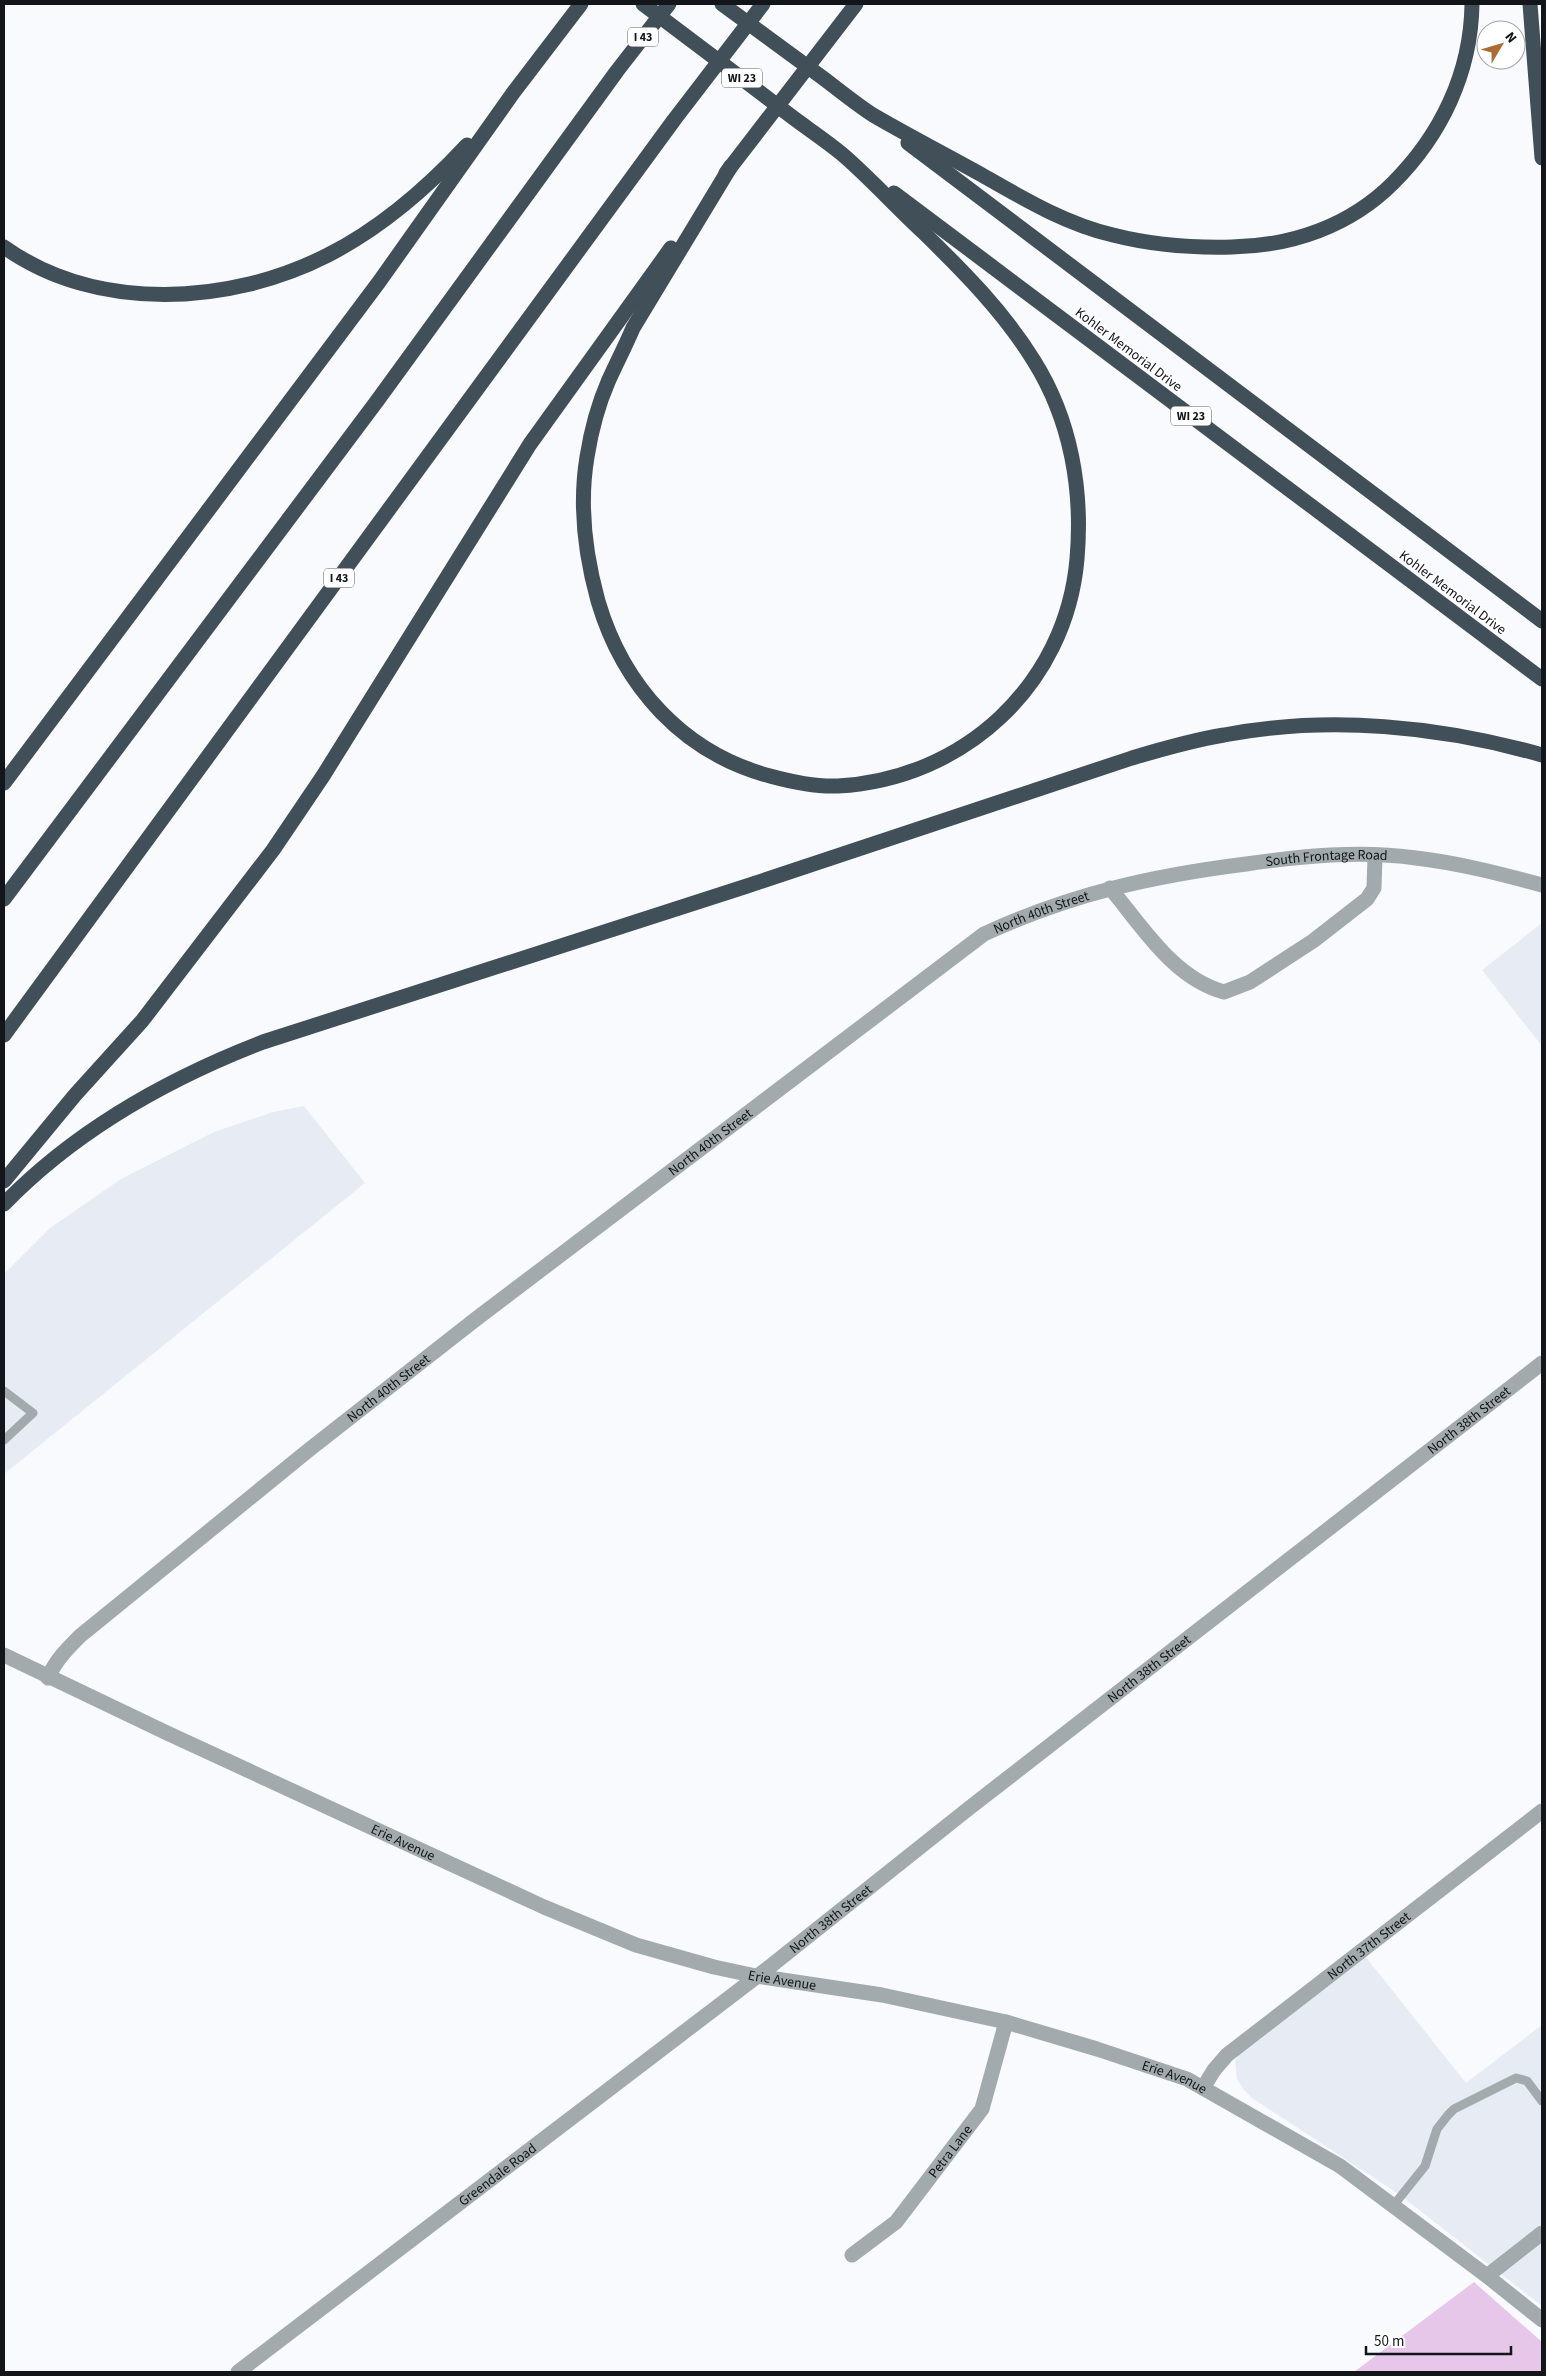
<svg xmlns="http://www.w3.org/2000/svg" width="1546" height="2376" font-family="'Source Sans 3',sans-serif">
	<style>
		.built { fill: #e6ebf4 }
		.green { fill: #e7c7e9 }
		.lines { fill: none; stroke-linecap: round; stroke-linejoin: round }
		.lane { stroke: #a2aaad; stroke-width: 9 }
		.street { stroke: #a2aaad; stroke-width: 15 }
		.highway { stroke: #415058; stroke-width: 15 }
		.labels { text-anchor: middle; stroke-width: 4; stroke-linejoin: round; paint-order: stroke }
		.shield { fill: #fff; stroke: #595b5f; stroke-width: 1 }
		.shield-label { font-size: 12px; font-weight: bold; fill: #12151a }
		.street-label { font-size: 14px; fill: #12151a; stroke: #fff }
	</style>
	<rect width="100%" height="100%" fill="#f9fafd"/>
	<g class="built">
		<path d="M1542 923V1046L1482 970Z"/>
		<path d="M304 1106 365 1183 4 1474V1274L50 1228 121 1179 214 1132 273 1112Z"/>
		<path d="M1365 1956 1466 2083 1542 2025V2306L1400 2195 1252 2098 1244 2090 1237 2079 1235 2061 1241 2052Z"/>
	</g>
	<path class="green" d="M1474 2282 1542 2342V2372H1354Z"/>
	<g class="lines">
		<g class="lane">
			<path d="M4 1391 33 1413 4 1440"/>
			<path d="M1393 2206 1425 2166 1437 2129 1448 2115 1454 2109 1516 2078 1527 2081 1542 2101"/>
		</g>
		<g class="street">
			<path d="M1110 888C1143 927 1173 978 1224 992L1250 982 1313 941 1367 899 1374 888 1375 856"/>
			<path id="s1" d="M4 1655 167 1733 544 1907 636 1945 714 1967 756 1976 882 1995 1006 2022 1097 2049 1187 2079 1340 2166 1487 2276 1542 2320"/>
			<path id="s2" d="M48 1678C55 1661 67 1649 80 1636L310 1449 476 1319 984 934C1071 894 1151 876 1246 864 1302 856 1360 850 1416 858 1459 863 1501 874 1542 885"/>
			<path id="s3" d="M1203 2088 1214 2070 1227 2055 1542 1811"/>
			<path id="s4" d="M852 2255 896 2222 982 2109 1006 2022"/>
			<path d="M1487 2276 1542 2233"/>
			<path id="s5" d="M238 2372 772 1965 968 1809 1542 1363"/>
		</g>
		<g class="highway">
			<path d="M643 4C691 40 739 76 787 113 805 127 824 139 842 154 870 178 895 206 922 231 963 271 1004 312 1034 361 1071 420 1083 490 1077 559 1066 685 964 779 838 786 815 787 792 782 770 776 683 753 623 686 598 601 585 554 579 505 587 457 591 432 598 405 608 382 616 364 625 347 633 328L731 166"/>
			<path d="M722 4C756 29 789 53 823 78 839 90 856 104 873 115 909 136 946 155 982 175 1024 199 1066 224 1113 235 1152 245 1192 248 1232 247 1292 246 1350 226 1393 183 1441 135 1471 73 1472 4"/>
			<path d="M1530 4 1542 158"/>
			<path d="M908 143 1542 621"/>
			<path d="M726 173 856 4"/>
			<path d="M894 193 1542 679"/>
			<path d="M4 247C97 313 230 305 328 255 381 228 427 188 467 145"/>
			<path d="M4 783 379 282 513 93 581 4"/>
			<path d="M4 899 377 401 617 71 669 4"/>
			<path d="M4 1035 674 120 763 4"/>
			<path d="M4 1181 75 1095 142 1021 273 850 323 776 530 444 671 248"/>
			<path d="M4 1204C76 1130 167 1079 263 1042L747 886 1132 758C1162 749 1193 740 1224 735 1329 715 1440 726 1542 755"/>
		</g>
	</g>
	<g class="labels">
		<g class="shield">
			<rect x="628" y="27.5" width="30" height="19" rx="4"/>
			<rect x="722" y="68.5" width="40" height="19" rx="4"/>
			<rect x="1171" y="406.5" width="40" height="19" rx="4"/>
			<rect x="324" y="568.5" width="30" height="19" rx="4"/>
		</g>
		<g class="shield-label">
			<text x="643" y="41">I 43</text>
			<text x="742" y="82">WI 23</text>
			<text x="1191" y="420">WI 23</text>
			<text x="339" y="582">I 43</text>
		</g>
		<g class="street-label">
			<text transform="translate(1129 349) rotate(37)" y="5">Kohler Memorial Drive</text>
			<text transform="translate(1453 592) rotate(37)" y="5">Kohler Memorial Drive</text>
			<text dy="5" stroke="none"><textPath href="#s2" startOffset="1551">South Frontage Road</textPath></text>
			<text dy="5" stroke="none"><textPath href="#s2" startOffset="1259">North 40th Street</textPath></text>
			<text dy="5" stroke="none"><textPath href="#s2" startOffset="854">North 40th Street</textPath></text>
			<text dy="5" stroke="none"><textPath href="#s2" startOffset="449">North 40th Street</textPath></text>
			<text dy="5" stroke="none"><textPath href="#s5" startOffset="1556">North 38th Street</textPath></text>
			<text dy="5" stroke="none"><textPath href="#s5" startOffset="1151">North 38th Street</textPath></text>
			<text dy="5" stroke="none"><textPath href="#s1" startOffset="441">Erie Avenue</textPath></text>
			<text dy="5" stroke="none"><textPath href="#s5" startOffset="746">North 38th Street</textPath></text>
			<text dy="5" stroke="none"><textPath href="#s3" startOffset="220">North 37th Street</textPath></text>
			<text dy="5" stroke="none"><textPath href="#s1" startOffset="846">Erie Avenue</textPath></text>
			<text dy="5" stroke="none"><textPath href="#s1" startOffset="1251">Erie Avenue</textPath></text>
			<text dy="5" stroke="none"><textPath href="#s4" startOffset="144">Petra Lane</textPath></text>
			<text dy="5" stroke="none"><textPath href="#s5" startOffset="326">Greendale Road</textPath></text>
		</g>
	</g>
	<rect width="1546" height="2376" fill="none" stroke="#12151a" stroke-width="10"/>
	<g transform="translate(1501 45) rotate(52)"><circle r="24" fill="#ffffff" stroke="#a0a1a3"/>
	<path d="M0-4L9 19L0 12L-9 19Z" fill="#ab6b33"/>
	<text y="-8" font-size="14" font-weight="bold" text-anchor="middle" fill="#12151a">N</text>
	</g>
	<path d="M1366 2346v8h145v-8" fill="none" stroke="#12151a" stroke-width="2.5"/>
	<text x="1374" y="2346" font-size="15" fill="#12151a" stroke="#ffffff" stroke-width="4" paint-order="stroke">50 m</text>
</svg>
